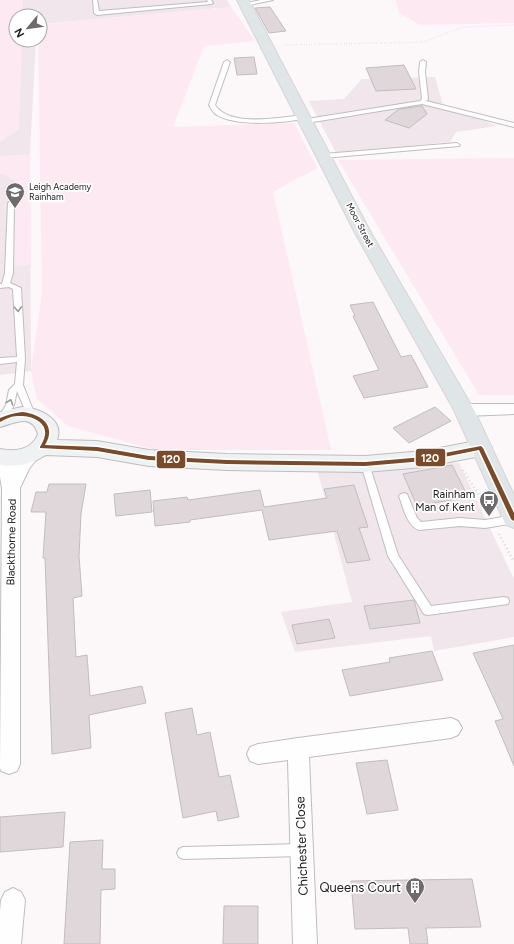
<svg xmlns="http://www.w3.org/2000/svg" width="514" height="944" font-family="Figtree,sans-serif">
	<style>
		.built { fill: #f0e6eb }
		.green { fill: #fde9f2 }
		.building { fill: #e0d7db; stroke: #c1bebf }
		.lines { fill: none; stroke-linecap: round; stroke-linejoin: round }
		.lane-casing { stroke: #c0bdbe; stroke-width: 2 }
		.street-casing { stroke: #c0bdbe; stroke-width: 2 }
		.secondary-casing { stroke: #c0bdbe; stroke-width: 2 }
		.primary-casing { stroke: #d7d4d5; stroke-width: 2 }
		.path-far1 { stroke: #d9d8d9; stroke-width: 1.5; stroke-dasharray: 0.5 2; stroke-linecap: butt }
		.path { stroke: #d9d8d9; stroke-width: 2.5; stroke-dasharray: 1 3; stroke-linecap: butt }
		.lane { fill: #fffefe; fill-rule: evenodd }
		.street { fill: #fffefe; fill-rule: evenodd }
		.secondary { fill: #eff2f3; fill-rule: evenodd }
		.primary { fill: #e0e6e8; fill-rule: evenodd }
		.bus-1-casing { stroke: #fff; stroke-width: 3 }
		.bus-1 { fill: #7a4b2a; fill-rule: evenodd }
		.oneway { stroke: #9c9a9b }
		.labels { text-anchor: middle; stroke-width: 3.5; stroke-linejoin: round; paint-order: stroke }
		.far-poi-label { font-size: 9px; fill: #232022; stroke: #fff; text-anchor: start }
		.far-street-label { font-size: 9px; fill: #232022; stroke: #fff }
		.poi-label { font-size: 11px; fill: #232022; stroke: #fff; text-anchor: end }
		.street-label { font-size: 11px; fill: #232022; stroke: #fff }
		.near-street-label { font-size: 13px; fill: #232022; stroke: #fff }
		.near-poi-label { font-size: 13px; fill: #232022; stroke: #fff; text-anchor: end }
		.line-badge { stroke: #fff; stroke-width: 1.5 }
		.badge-label { font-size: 11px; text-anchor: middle; font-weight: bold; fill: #fff }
	</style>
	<rect width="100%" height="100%" fill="#fcf7f9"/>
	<g class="built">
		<path d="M0 0H227L231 7 40 24V16H16V40H36L30 154 31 371 0 375Z"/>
		<path d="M435 77 443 105 497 126 456 132 450 142 336 153 309 101 344 99 362 79Z"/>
		<path d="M459 463 514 579V637L434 651 431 636 295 652 281 612 352 602 317 469Z"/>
	</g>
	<g class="green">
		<path d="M0 0H23V16H16V40H22L19 129 0 142Z"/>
		<path d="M396 0H514V23L420 25 399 13Z"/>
		<path d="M231 7 255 41 204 46 173 127 294 123 317 168 273 192 331 450H156L68 426 37 399 31 371 42 293 38 40H40V24Z"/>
		<path d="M30 154 31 265 14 266 15 180 0 173V156Z"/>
		<path d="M514 158V395H479L338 160Z"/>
	</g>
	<g class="building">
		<path d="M270 7 286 31 269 33 255 8Z"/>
		<path d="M254 57 257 74 237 75 234 58Z"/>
		<path d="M404 65 416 89 376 91 366 68Z"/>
		<path d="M422 106 427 114 409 128 385 120 399 109Z"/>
		<path d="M373 302 401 357 411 355 428 387 364 398 353 376 379 370 353 316H355L350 305Z"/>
		<path d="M435 407 451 421 409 443 393 428Z"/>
		<path d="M452 465 468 497 417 506 403 474Z"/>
		<path d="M49 484H86L81 514 79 556 82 596 73 598 76 657 87 655 90 696 142 686 146 703 89 715 91 748 52 754 45 558H43L46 512H31L36 492H47Z"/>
		<path d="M354 485 368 527 359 528 370 560 347 563 337 531 269 540 262 510 190 520V522L155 526 153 501 187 497 188 500 260 490 264 507 327 498 324 489Z"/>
		<path d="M150 490 152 512 116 516 114 494Z"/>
		<path d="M414 600 420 623 370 629 364 606Z"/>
		<path d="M329 619 335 638 297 644 292 625Z"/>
		<path d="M514 645V766L495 721 503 719 473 653Z"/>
		<path d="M432 651 443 680 350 696 342 670 390 662 389 658Z"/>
		<path d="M192 708 197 735 210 732 219 777 230 775 239 817 218 821 216 811 183 818 165 713Z"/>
		<path d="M387 760 398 810 367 814 356 763Z"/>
		<path d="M65 812 63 847 0 852V817Z"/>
		<path d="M103 840 102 869H115V889L101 890 100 944H64L70 842Z"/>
		<path d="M472 879 481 927 426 928 428 944H410L408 928 355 929 351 881Z"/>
		<path d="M224 906H258V944H223Z"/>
	</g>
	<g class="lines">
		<defs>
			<g id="lane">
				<path d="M93 0H97L99 11 208 2 207 0H211L213 3 211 4 97 15 94 13Z"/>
				<path d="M261 0H273L245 6 242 4Z"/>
				<path d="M227 60 230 62 215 105C230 128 281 117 305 115L307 116V118C285 123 236 127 217 115 213 113 211 108 209 105L224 62Z"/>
				<path d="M423 60 426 62 425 72 428 99 426 101 514 123V127L422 104 307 123 304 121 307 119 420 101 422 99 419 72 420 62Z"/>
				<path d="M457 143 460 145 459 146 324 158 321 156 324 154Z"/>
				<path d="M11 201 14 203 13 273 10 283 21 288 25 359 23 385 35 415 31 418 28 417 17 391 14 405 5 421H0V415L6 405 9 390 15 384 17 362 0 364V358L17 357 13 289 9 287 0 288V284H2L5 273 8 203Z"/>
				<path d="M365 461 369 464 398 555 431 606 504 597 508 598 509 601 508 604 428 615 424 614 388 556 361 464Z"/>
				<path d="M404 493 407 494 417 518 421 522 460 518 485 520 514 515V523L485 528 460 526 419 530C407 526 403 507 399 496L401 494Z"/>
				<path d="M301 844 305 846 307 850 305 854 301 856 183 859 179 857 177 853 179 849 183 847Z"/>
			</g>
			<g id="street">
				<path d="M464 404H514V414L464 416 458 414 456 410 458 406Z"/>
				<path d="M35 445 41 447 43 451 29 469 20 488V764L17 771 9 774 1 771 0 768 2 488 0 477V452L7 454 14 465 29 447Z"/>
				<path d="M451 718 458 721 462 728 458 735 451 738 309 757 317 944H293L288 760 258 764 250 761 247 754 250 747 258 744 298 738Z"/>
				<path d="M13 888 21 892 25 900 21 944H0V911L1 900 5 892Z"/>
			</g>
			<path id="secondary" d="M22 407C39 408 65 419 57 440L97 441 149 450 227 454 365 456 424 451 481 440 489 443 492 448 489 453 481 456 424 467 365 472 227 470 149 466 97 457 46 455 37 460 22 465 7 466 0 465V449C15 452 32 450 38 434 32 413 15 423 0 427V412Z"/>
			<path id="primary" d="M237 0H249L370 231 474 410 514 495V528L506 525 503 519 454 410 354 231Z"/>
		</defs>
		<use href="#lane" class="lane-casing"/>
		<use href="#street" class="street-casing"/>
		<use href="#secondary" class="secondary-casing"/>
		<use href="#primary" class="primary-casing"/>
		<path class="path-far1" d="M284 45 423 42 463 27 514 25"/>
		<g class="path">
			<path d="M463 470 483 501"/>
			<path d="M499 534 514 562"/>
		</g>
		<use href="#lane" class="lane"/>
		<use href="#street" class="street"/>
		<use href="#secondary" class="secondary"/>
		<use href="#primary" class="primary"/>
		<defs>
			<path id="bus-1" d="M22 412C41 414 57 425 45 445L97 447 149 456 227 460 365 462 424 457 481 446 483 448 514 513V521L512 520 511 519 479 450 424 461 365 466 227 464 149 460 97 451 40 448V447C42 443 44 440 45 435 47 421 30 415 18 416 11 416 6 419 0 422V418C7 415 14 413 22 412Z"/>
		</defs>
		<use href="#bus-1" class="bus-1-casing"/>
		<use href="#bus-1" class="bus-1"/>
	</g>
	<defs><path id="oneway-chevron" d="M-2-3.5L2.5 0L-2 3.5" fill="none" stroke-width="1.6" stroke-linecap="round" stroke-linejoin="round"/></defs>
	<g class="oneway">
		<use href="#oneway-chevron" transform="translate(18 309) rotate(87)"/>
		<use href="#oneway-chevron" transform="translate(10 402) rotate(-71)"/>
	</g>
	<defs>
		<symbol id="school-pin" viewBox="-11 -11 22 30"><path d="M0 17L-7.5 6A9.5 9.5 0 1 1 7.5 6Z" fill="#6f6b6d" stroke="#fff"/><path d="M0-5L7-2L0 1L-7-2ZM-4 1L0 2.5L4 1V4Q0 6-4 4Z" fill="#fff"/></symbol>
		<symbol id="bus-pin" viewBox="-11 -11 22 30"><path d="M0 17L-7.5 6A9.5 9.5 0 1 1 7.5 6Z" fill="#6f6b6d" stroke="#fff"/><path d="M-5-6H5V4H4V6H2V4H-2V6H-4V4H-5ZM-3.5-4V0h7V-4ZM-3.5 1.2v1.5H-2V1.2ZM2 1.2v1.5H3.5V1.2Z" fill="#fff"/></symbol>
		<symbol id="building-pin" viewBox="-11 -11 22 30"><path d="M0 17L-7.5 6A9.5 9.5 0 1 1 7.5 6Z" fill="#6f6b6d" stroke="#fff"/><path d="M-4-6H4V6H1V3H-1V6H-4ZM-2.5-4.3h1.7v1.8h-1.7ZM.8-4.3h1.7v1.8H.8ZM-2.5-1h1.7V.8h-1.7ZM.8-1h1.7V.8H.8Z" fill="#fff"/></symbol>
	</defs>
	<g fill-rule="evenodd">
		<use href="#school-pin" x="4" y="181" width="22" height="30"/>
		<use href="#bus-pin" x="478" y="489" width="22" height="30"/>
		<use href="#building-pin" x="404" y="876" width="22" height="30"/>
	</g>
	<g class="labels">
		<g class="far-poi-label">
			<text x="29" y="190">Leigh Academy<tspan x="29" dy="10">Rainham</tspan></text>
		</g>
		<g class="far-street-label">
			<text transform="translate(360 225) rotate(62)" y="3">Moor Street</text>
		</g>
		<g class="poi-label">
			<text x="475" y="498">Rainham<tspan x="475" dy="13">Man of Kent</tspan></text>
		</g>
		<g class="street-label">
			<text transform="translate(11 542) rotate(-89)" y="4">Blackthorne Road</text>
		</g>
		<g class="near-street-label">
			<text transform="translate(301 846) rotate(-92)" y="5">Chichester Close</text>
		</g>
		<g class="near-poi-label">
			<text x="401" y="892">Queens Court</text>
		</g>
	</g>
	<g class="line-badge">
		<rect x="415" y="448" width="31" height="19" rx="4" fill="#7a4b2a"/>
		<rect x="156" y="450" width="30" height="19" rx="4" fill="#7a4b2a"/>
	</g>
	<g class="badge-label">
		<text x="430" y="462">120</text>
		<text x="171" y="463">120</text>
	</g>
	<g transform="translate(28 28) rotate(241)"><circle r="19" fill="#ffffff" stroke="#a7a6a7"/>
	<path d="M0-3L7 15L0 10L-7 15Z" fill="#6f6b6d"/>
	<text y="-6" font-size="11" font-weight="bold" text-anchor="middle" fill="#232022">N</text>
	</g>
</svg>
